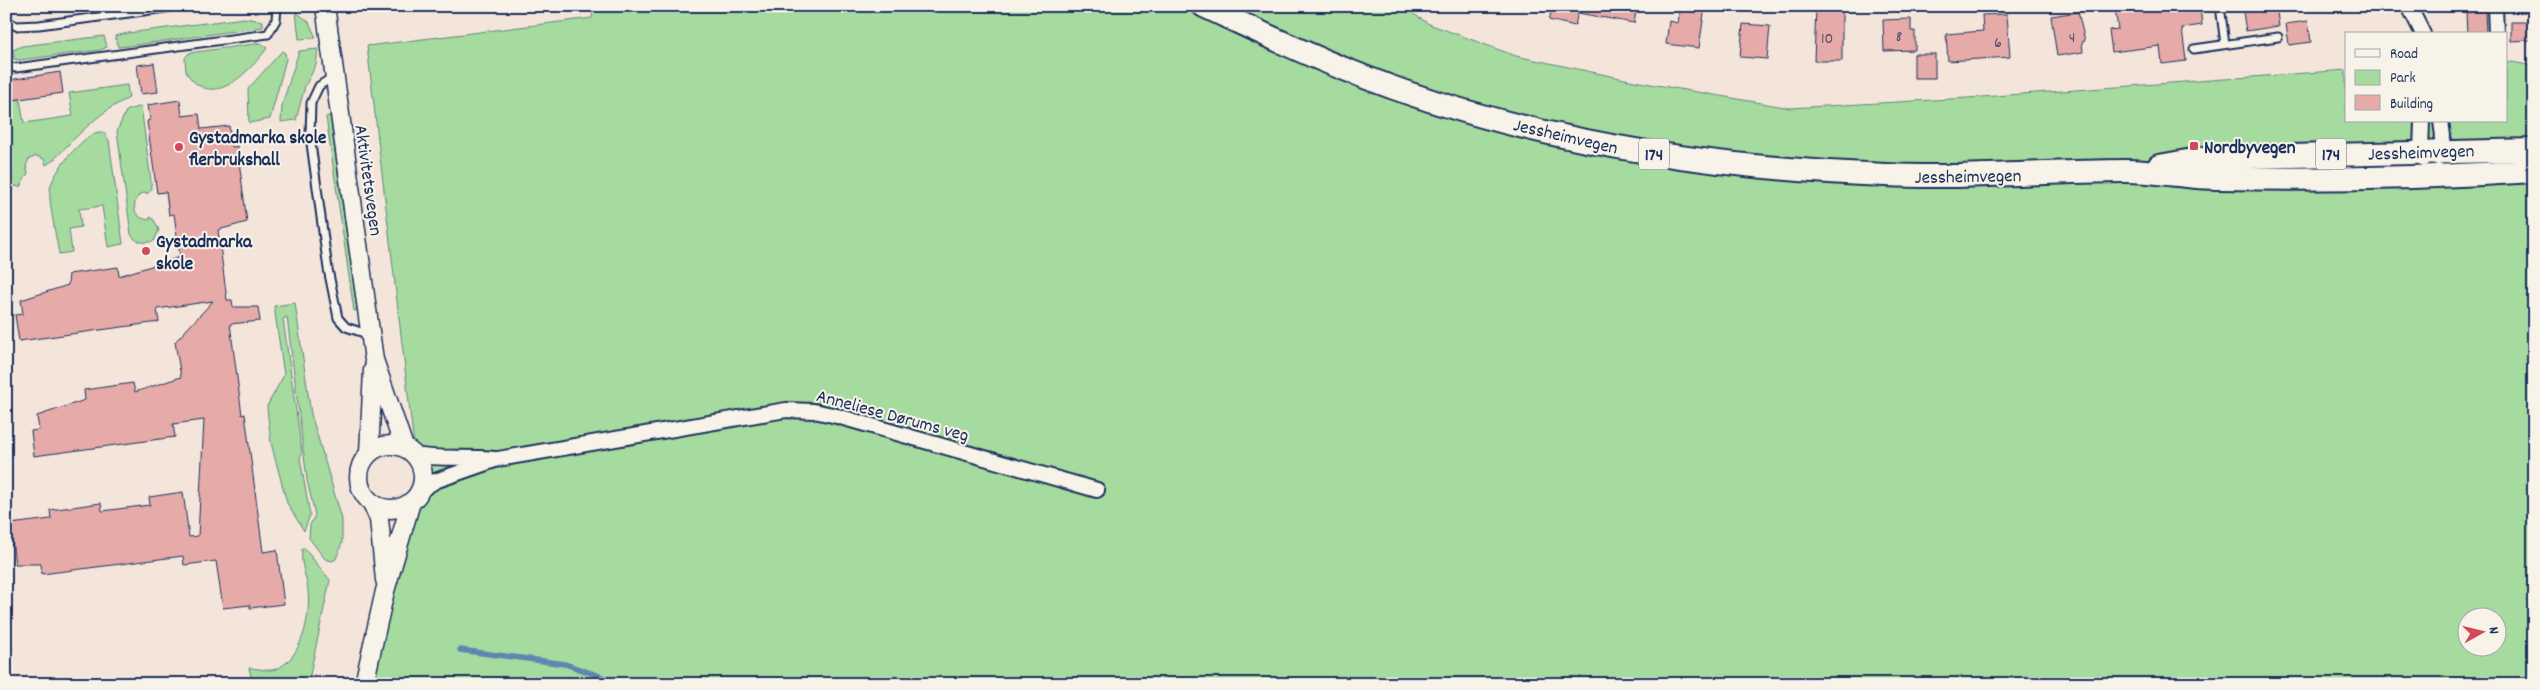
<svg xmlns="http://www.w3.org/2000/svg" width="2540" height="690" font-family="Dekko,sans-serif">
	<style>
		.green { fill: #a5db9e; stroke: #60857e; fill-rule: evenodd }
		.lines { fill: none; stroke-linecap: round; stroke-linejoin: round }
		.stream { stroke: #5c87b0; stroke-width: 5.5 }
		.building { fill: #e6aba8; stroke: #1b2f5e }
		.service-casing { stroke: #1b2f5e; stroke-width: 11 }
		.minor-casing { stroke: #1b2f5e; stroke-width: 18 }
		.tertiary-casing { stroke: #1b2f5e; stroke-width: 21 }
		.primary-casing { stroke: #1b2f5e; stroke-width: 26 }
		.service { stroke: #f7f3e8; stroke-width: 7 }
		.minor { stroke: #f7f3e8; stroke-width: 14 }
		.tertiary { stroke: #f7f3e8; stroke-width: 18 }
		.primary { stroke: #f7f3e8; stroke-width: 22 }
		.poi-dot { fill: #d1495b; stroke: #f7f3e8; stroke-width: 2 }
		.labels { text-anchor: middle; stroke-width: 4; stroke-linejoin: round; paint-order: stroke }
		.number-label { font-size: 16px; fill: #4e4e70 }
		.shield { fill: #f7f3e8; stroke: #5d6a87; stroke-width: 1 }
		.shield-label { font-size: 18px; font-weight: bold; fill: #1b2f5e }
		.street-label { font-size: 19px; fill: #1b2f5e; stroke: #f7f3e8 }
		.poi-label { font-size: 19px; font-weight: bold; fill: #1b2f5e; stroke: #f7f3e8; text-anchor: start }
	</style>
	<rect width="100%" height="100%" fill="#f4e5db"/>
	<filter id="ink" filterUnits="userSpaceOnUse"><feTurbulence type="fractalNoise" baseFrequency=".02" numOctaves="2"/><feDisplacementMap in="SourceGraphic" scale="10" xChannelSelector="R" yChannelSelector="G"/><feConvolveMatrix kernelMatrix="1 2 1 2 8 2 1 2 1" color-interpolation-filters="sRGB"/></filter>
	<g filter="url(#ink)">
		<g class="green">
			<path d="M593 6H1401L1429 24 1516 56 1639 82 1790 108 1968 98 2346 70V121H2506V61L2534 66V684H372L419 488 367 46 592 18ZM2468 618H2498V648H2468Z"/>
			<path d="M296 12 309 22 316 38 299 39Z"/>
			<path d="M244 18 263 21V27L128 46 118 47 115 36 128 33Z"/>
			<path d="M104 36 107 47 100 50 19 60 14 59 13 50 22 46Z"/>
			<path d="M261 43 267 48 265 51C246 75 211 111 186 72L185 58 189 53Z"/>
			<path d="M318 49 316 65 305 86 296 120 281 122 282 105 299 51Z"/>
			<path d="M282 51 285 53 286 59 270 119 249 123 248 89Z"/>
			<path d="M127 85 129 98C104 109 85 128 66 147 59 154 55 160 46 165L44 159 36 156 29 159 26 166 28 173 20 187 14 186 6 134V102L20 99 24 123 73 116 69 93Z"/>
			<path d="M141 106 152 189 147 194 146 192 139 195C130 207 135 219 150 220V217L154 220 159 230 154 241C145 243 136 244 131 234L117 131 126 111Z"/>
			<path d="M330 116 357 310 354 311 326 117Z"/>
			<path d="M98 132H103L109 140 123 244 108 247 102 206 79 209 81 227 69 229 72 252 59 254C57 241 48 200 50 189 52 173 82 136 98 132Z"/>
			<path d="M295 303 311 414 342 519V543L336 559 332 561 325 559 309 538 310 525 315 515 307 480 287 317 283 319 302 453 300 458 310 515 304 531 287 503 271 443 268 417 267 406 284 375 274 306Z"/>
			<path d="M304 548 330 580 308 684H253L249 668C258 668 268 672 276 669 302 659 311 616 308 591 307 577 300 565 302 549Z"/>
		</g>
		<g class="lines">
			<path class="stream" d="M460 650 565 664 623 684"/>
		</g>
		<g class="building">
			<path d="M1553 6H1637L1634 23 1578 13V11L1575 26 1549 20Z"/>
			<path d="M1680 6H1705L1699 48 1666 44 1669 21 1678 23Z"/>
			<path d="M1816 6H1842V61H1814Z"/>
			<path d="M2134 6H2200L2202 25 2182 28 2186 61 2162 64 2160 46 2112 52 2109 30 2118 29 2115 9Z"/>
			<path d="M2242 6H2276L2279 26 2246 31Z"/>
			<path d="M2485 11 2486 34H2467L2466 12Z"/>
			<path d="M2078 12 2085 41 2082 42 2083 52 2057 56 2051 16Z"/>
			<path d="M2007 14 2010 57 1948 61 1946 34 1983 31 1982 15Z"/>
			<path d="M1911 19V31H1915V50L1884 51 1883 20Z"/>
			<path d="M2308 21 2311 42 2289 45 2286 24Z"/>
			<path d="M2511 22H2531V40L2511 41Z"/>
			<path d="M1743 24 1770 26 1767 59 1740 57Z"/>
			<rect x="1914" y="54" width="21" height="24"/>
			<path d="M154 63 158 92 141 94 137 65Z"/>
			<path d="M60 72 63 93 12 100 9 80Z"/>
			<path d="M180 100 182 116 199 114 201 129 229 126 232 147 237 146 247 222 218 230 227 300H232L233 307H258L260 321 230 324 242 415 245 414 263 552 277 550 284 604 250 608V605L223 608 216 561 184 565 183 556 42 574 41 564H15L10 524 51 519 50 510 101 503 102 511 150 505 149 497 183 492 189 537 198 536 204 420 173 424 175 437 34 456 31 431 39 430 37 416 85 400 84 390 133 383 135 392 181 377 175 342 213 301 157 309 159 322 19 341 15 315 23 314 21 300 68 285 69 274 118 267 119 276 180 257 174 214 169 215 166 192 157 193 147 121 150 120 148 105Z"/>
		</g>
		<g class="lines">
			<defs>
				<g id="service">
					<path d="M2220 6 2225 44"/>
					<path d="M6 20 16 26 39 25 181 6"/>
					<path d="M2194 49 2278 37"/>
					<path d="M6 66 16 68 268 34 276 20 277 6"/>
					<path d="M334 76 319 86 311 103 310 136 328 269 338 318 346 327 370 335"/>
				</g>
				<g id="minor">
					<path d="M2409 6 2423 34"/>
					<path d="M2495 6 2496 34"/>
					<path d="M2422 121 2421 151 2424 159"/>
					<path d="M2438 158 2443 136 2441 121"/>
					<path d="M415 455C442 460 468 456 495 459"/>
					<path d="M421 490 435 481 498 459 786 410 814 411 837 416 1097 490"/>
				</g>
				<g id="tertiary">
					<path d="M325 6 374 360 404 447"/>
					<circle cx="391" cy="477" r="32"/>
					<path d="M369 453 373 370"/>
					<path d="M372 503 379 519 385 580"/>
					<path d="M364 684 385 591 411 502"/>
				</g>
				<g id="primary">
					<path d="M1204 6C1251 28 1298 51 1347 70 1518 140 1703 168 1886 175 1966 179 2046 171 2125 171 2157 171 2188 178 2220 178 2324 180 2430 178 2534 171"/>
					<path d="M2159 166 2204 158 2534 150"/>
				</g>
			</defs>
			<use href="#service" class="service-casing"/>
			<use href="#minor" class="minor-casing"/>
			<use href="#tertiary" class="tertiary-casing"/>
			<use href="#primary" class="primary-casing"/>
			<use href="#service" class="service"/>
			<use href="#minor" class="minor"/>
			<use href="#tertiary" class="tertiary"/>
			<use href="#primary" class="primary"/>
		</g>
	</g>
	<g class="poi-dot">
		<rect x="2189" y="141" width="10" height="10" rx="2.5"/>
		<circle cx="179" cy="147" r="5"/>
		<circle cx="146" cy="251" r="5"/>
	</g>
	<g class="labels">
		<g class="number-label">
			<text x="1899" y="41">8</text>
			<text x="2072" y="42">4</text>
			<text x="1827" y="43">10</text>
			<text x="1998" y="47">6</text>
		</g>
		<g class="shield">
			<rect x="1639" y="138.5" width="30" height="31" rx="4"/>
			<rect x="2316" y="138.5" width="30" height="31" rx="4"/>
		</g>
		<g class="shield-label">
			<text x="1654" y="160">174</text>
			<text x="2331" y="160">174</text>
		</g>
		<g class="street-label">
			<text transform="translate(1566 135) rotate(13)" y="7">Jessheimvegen</text>
			<text transform="translate(2421 151) rotate(-2)" y="7">Jessheimvegen</text>
			<text transform="translate(1968 175) rotate(-1)" y="7">Jessheimvegen</text>
			<text transform="translate(370 180) rotate(82)" y="7">Aktivitetsvegen</text>
			<text transform="translate(893 414) rotate(15)" y="7">Anneliese Dørums veg</text>
		</g>
		<g class="poi-label">
			<text x="189" y="143">Gystadmarka skole<tspan x="189" dy="22">flerbrukshall</tspan></text>
			<text x="2204" y="153">Nordbyvegen</text>
			<text x="156" y="247">Gystadmarka<tspan x="156" dy="22">skole</tspan></text>
		</g>
	</g>
	<rect width="2540" height="690" fill="none" stroke="#f7f3e8" stroke-width="25"/>
	<rect x="12" y="12" width="2515" height="665" fill="none" stroke="#1b2f5e" stroke-width="2" filter="url(#ink)"/>
	<rect x="2345" y="32" width="162" height="90" fill="#f7f3e8" stroke="#9fa5b1"/>
	<rect x="2355" y="49" width="25" height="8" fill="#f7f3e8" stroke="#9fa5b1"/>
	<text x="2390" y="58" font-size="15" fill="#1b2f5e">Road</text>
	<rect x="2355" y="70" width="25" height="15" fill="#a5db9e" stroke="#9fa5b1"/>
	<text x="2390" y="82" font-size="15" fill="#1b2f5e">Park</text>
	<rect x="2355" y="95" width="25" height="15" fill="#e6aba8" stroke="#9fa5b1"/>
	<text x="2390" y="108" font-size="15" fill="#1b2f5e">Building</text>
	<g transform="translate(2482 632) rotate(82)"><circle r="24" fill="#f7f3e8" stroke="#9fa5b1"/>
	<path d="M0-4L9 19L0 12L-9 19Z" fill="#d1495b"/>
	<text y="-8" font-size="14" font-weight="bold" text-anchor="middle" fill="#1b2f5e">N</text>
	</g>
</svg>
